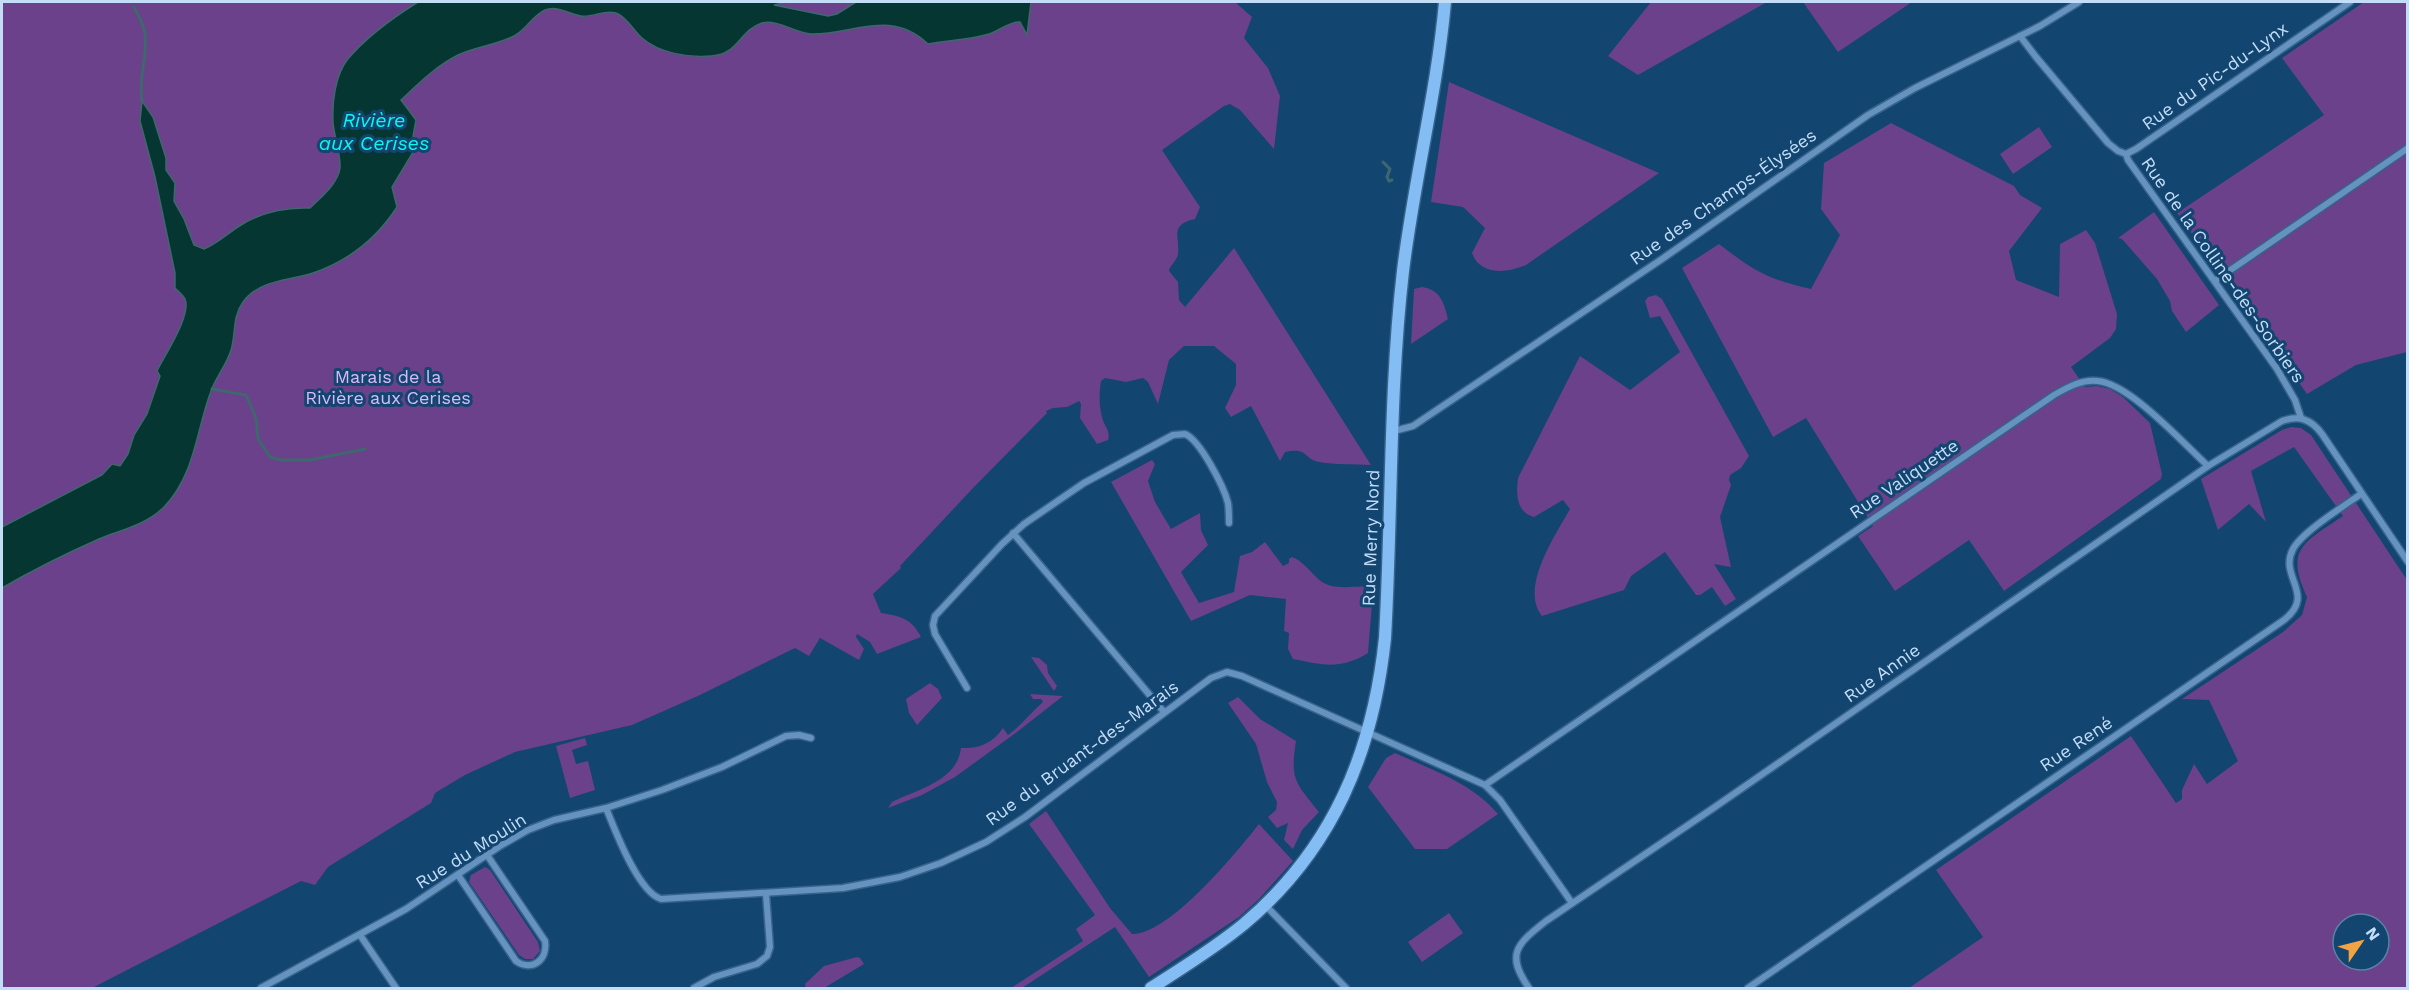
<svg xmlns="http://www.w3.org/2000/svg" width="2409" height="990" font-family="'Work Sans',sans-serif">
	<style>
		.green { fill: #6a418a; fill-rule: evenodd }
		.water { fill: #053632; stroke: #3e686d; stroke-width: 1.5 }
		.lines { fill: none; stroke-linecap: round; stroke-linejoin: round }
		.stream { stroke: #3e686d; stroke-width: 3 }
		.minor-casing { stroke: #36638b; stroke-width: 9 }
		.secondary-casing { stroke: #36638b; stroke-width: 15 }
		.minor { stroke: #6592be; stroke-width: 6 }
		.secondary { stroke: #84bdf4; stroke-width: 12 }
		.labels { text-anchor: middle; stroke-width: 6; stroke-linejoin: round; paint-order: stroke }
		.street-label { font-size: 18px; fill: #c4ddf7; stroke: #124570 }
		.park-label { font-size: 18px; fill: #d9b9f7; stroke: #124570 }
		.water-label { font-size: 20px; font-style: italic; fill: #09f8eb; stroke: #124570 }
	</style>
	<rect width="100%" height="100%" fill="#124570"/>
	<g class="green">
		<path d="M2 2H637L885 24C901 28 916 32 928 44 949 40 969 40 989 34 999 31 1010 21 1020 22L1027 34 1031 2H1235L1252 17 1244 38 1268 68 1280 96 1274 149 1240 110 1230 104 1224 106 1162 150 1200 207 1195 219C1169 225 1180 236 1178 254 1177 261 1170 265 1169 271L1178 282 1179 300 1185 307 1234 248 1371 465C1354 464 1335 465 1319 462 1303 459 1309 447 1285 452L1280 461 1251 406 1231 417 1225 408 1236 385V364L1214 346H1184L1169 360 1158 404 1148 382 1143 378 1126 382 1105 378 1101 381C1099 393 1099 405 1102 417 1104 426 1111 431 1108 440L1097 444 1080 418 1081 404 1079 401 1067 407 1053 408 1046 411 1047 413 974 487 900 566 901 568 873 594 881 613C901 616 912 619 921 637L877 654 870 642 857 634 856 637 864 649 859 660 820 638 809 656 795 648 700 695 632 725 515 752 465 775 435 793 431 803 328 867 315 885 301 881 92 988H2Z"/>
		<path d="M787 2H856L837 14 828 16 772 5Z"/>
		<path d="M1651 2H1767L1638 75 1608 56Z"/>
		<path d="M1803 2H1912L1838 52Z"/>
		<path d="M2364 2H2407V352L2356 365 2307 394 2177 213 2324 115 2282 58Z"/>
		<path d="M1449 82 1659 173 1526 265C1507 273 1480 276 1472 253L1485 228 1463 207 1431 202Z"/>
		<path d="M1891 123 2014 186 2020 195 2042 208 2009 251 2016 280 2059 297 2060 244 2086 230 2095 243 2117 314 2116 329 2110 338 2071 367 2085 387 2097 386 2110 389 2123 397 2150 423 2162 474 2161 479 2004 591 1969 540 1895 591 1858 536 1873 526 1806 418 1773 437 1682 268 1719 244C1754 271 1767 279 1811 289L1840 235 1821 209 1824 163Z"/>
		<path d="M2039 127 2052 147 2013 174 2000 154Z"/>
		<path d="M2154 212 2219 305 2186 332 2172 311 2170 301 2157 279 2122 239 2118 238Z"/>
		<path d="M1422 287C1441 290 1444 303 1448 319L1411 344 1414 289Z"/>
		<path d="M1656 295 1662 299 1749 456 1741 468 1730 475 1729 480 1731 485 1720 517 1731 567 1714 564 1736 599 1725 606 1712 587 1700 595H1696L1665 552 1631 576 1624 590 1542 616C1519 588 1556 534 1570 509L1563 500 1534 517C1516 512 1516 494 1518 478L1580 356 1630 390 1680 352 1660 316 1650 318 1645 301 1648 297Z"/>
		<path d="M2291 427 2301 428 2311 435 2407 580V988H1909L1983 937 1936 870 2131 736 2176 803 2182 799V790L2194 764 2207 784 2238 761 2209 700 2182 699 2283 632 2302 615 2307 597C2284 548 2305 542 2343 516L2294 447 2251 471 2266 522 2249 504 2218 530 2201 479 2282 430ZM2343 924H2379V960H2343Z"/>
		<path d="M1152 460 1155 464 1148 481 1155 502 1171 529 1200 513 1201 530 1208 545 1181 572 1199 603 1234 592 1240 556 1252 552 1265 542 1283 566 1289 563V559L1292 557C1303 560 1312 575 1322 582 1337 591 1355 585 1371 587L1373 592 1368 653C1341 670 1322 665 1293 659L1288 649 1289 633 1284 631 1286 599 1250 595 1191 621 1111 482Z"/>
		<path d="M1031 657 1039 658 1047 665 1048 673 1057 686 1054 691Z"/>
		<path d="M930 683 938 689 942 698 917 725 909 713 906 699Z"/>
		<path d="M1030 694 1063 696 1017 732 955 777 922 795 888 808 892 802C918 789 957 781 961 748 979 749 993 743 1003 728L1008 735C1021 726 1030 713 1043 702L1041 699H1033Z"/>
		<path d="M1238 697 1260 719 1296 741C1290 780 1295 782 1319 812L1302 830 1293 849 1284 840 1288 823 1277 828 1268 817 1276 810 1277 802 1267 782 1256 744 1228 703Z"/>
		<path d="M585 738 587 745 572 750 576 764 588 761 595 790 570 798 556 746Z"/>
		<path d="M1395 753C1432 770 1472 783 1498 814L1447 849H1415L1368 787 1386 758Z"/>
		<path d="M1046 811 1110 908 1132 934C1169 935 1236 853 1259 824L1293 861 1259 899 1239 917 1149 977 1115 927 1022 988H1011L1083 941 1076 929 1095 915 1029 824Z"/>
		<path d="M485 867 490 870 538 942 540 951 533 959H525L519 955 469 882 471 875Z"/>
		<path d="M1449 913 1463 933 1422 962 1408 942Z"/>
		<path d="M857 957 860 958 864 964 824 988H806L805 984 824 966Z"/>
	</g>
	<path class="water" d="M418 2H787L774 5 828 16 837 14 856 2H1031L1027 35 1020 22C1010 21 999 31 989 34 969 40 948 40 928 44 890 8 853 35 811 34 796 33 777 19 762 23 738 31 740 54 711 56 688 58 659 53 642 38 634 31 626 16 616 13 605 9 592 18 581 16 569 14 557 5 545 10 532 16 526 30 514 36 496 45 475 47 458 55 436 66 418 84 401 100L416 120 413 136 418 144 392 187 397 207C377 238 348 261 313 273 289 281 260 279 243 302 232 317 236 334 231 350 227 364 216 377 211 391 196 431 195 475 164 507 146 525 121 530 99 539 65 554 33 570 2 588V527L102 475 112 464 120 466 128 454 134 435 147 414 160 376 157 371C164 356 192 315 185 299 183 295 178 291 175 288V273L155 177 140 121 142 101 153 117 166 158V170L175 183 174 201 184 219 194 245 204 249C218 243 228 233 241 225 262 212 285 207 310 208 320 198 338 184 340 168 341 154 334 137 333 122 332 103 335 76 347 60 365 38 394 17 418 2Z"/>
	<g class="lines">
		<g class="stream">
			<path d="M134 7C138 16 144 24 145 34 148 56 138 78 142 101"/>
			<path d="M1383 162 1390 169 1387 177 1389 181 1392 180"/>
			<path d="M212 389 246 395 256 418 258 439 270 457 281 460H310L365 449"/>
		</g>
		<defs>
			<g id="minor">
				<path d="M2020 36 2036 57 2108 143 2118 151 2126 154"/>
				<path d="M2126 154 2128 160 2277 369 2295 400 2301 418"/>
				<path d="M2126 154 2136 149 2350 2"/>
				<path d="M2216 280 2408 148"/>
				<path d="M1394 431 1413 426 1662 259 1868 115 1915 88 2040 26 2079 2"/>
				<path d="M1013 533 1164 712"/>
				<path d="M967 688 935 634 933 625 935 616 1002 544 1024 524 1084 483 1173 435 1185 434C1200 440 1224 487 1228 503 1229 510 1229 516 1229 523"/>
				<path d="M1485 785 1500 800 1572 903"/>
				<path d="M606 808C615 830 638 892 661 899L843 888 900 877 941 863 986 842 1025 817 1211 678 1227 672 1242 676 1485 785 2054 395C2068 387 2082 379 2098 381 2130 384 2183 443 2208 466L2282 421C2299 415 2311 419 2322 434L2408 562"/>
				<path d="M458 875 516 961C532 972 548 960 545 941L487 855"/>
				<path d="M1265 905 1346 988"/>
				<path d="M360 935 396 988"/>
				<path d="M261 988 406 909 500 846 528 830 554 820 606 808 662 790 722 767 786 736 799 735 811 738"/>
				<path d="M694 988 714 977 757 964 767 956 770 947 766 894"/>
				<path d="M1529 988C1505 954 1517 944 1546 921L1712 809 2208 466"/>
				<path d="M1748 988 2284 620C2317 594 2278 577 2293 549 2302 532 2344 506 2361 494"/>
			</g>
			<path id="secondary" d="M1151 988C1182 968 1215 948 1244 924 1333 849 1373 752 1385 638 1392 516 1389 392 1403 271 1414 180 1437 92 1445 2"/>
		</defs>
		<use href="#minor" class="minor-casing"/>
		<use href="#secondary" class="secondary-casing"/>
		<use href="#minor" class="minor"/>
		<use href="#secondary" class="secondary"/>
	</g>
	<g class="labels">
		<g class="street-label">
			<text transform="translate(2215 76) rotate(-35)" y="6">Rue du Pic-du-Lynx</text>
			<text transform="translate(1723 197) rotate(-35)" y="6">Rue des Champs-Élysées</text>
			<text transform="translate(2223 270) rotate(55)" y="6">Rue de la Colline-des-Sorbiers</text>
			<text transform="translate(1904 479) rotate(-34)" y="6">Rue Valiquette</text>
			<text transform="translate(1371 538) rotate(-88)" y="6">Rue Merry Nord</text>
			<text transform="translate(1882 673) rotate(-35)" y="6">Rue Annie</text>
			<text transform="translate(2076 744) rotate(-34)" y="6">Rue René</text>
			<text transform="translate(1082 753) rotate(-36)" y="6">Rue du Bruant-des-Marais</text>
			<text transform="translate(471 851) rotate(-32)" y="6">Rue du Moulin</text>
		</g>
		<g class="park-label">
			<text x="388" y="383">Marais de la<tspan x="388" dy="21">Rivière aux Cerises</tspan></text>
		</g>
		<g class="water-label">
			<text x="374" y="127">Rivière<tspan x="374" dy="23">aux Cerises</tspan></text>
		</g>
	</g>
	<rect width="2409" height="990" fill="none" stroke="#c4ddf7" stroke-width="6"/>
	<g transform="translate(2361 942) rotate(55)"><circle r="28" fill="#124570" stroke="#5982a6" stroke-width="1.5"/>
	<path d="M0-4.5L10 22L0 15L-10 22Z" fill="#f3a442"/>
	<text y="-9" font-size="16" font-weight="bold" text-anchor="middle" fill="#c4ddf7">N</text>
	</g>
</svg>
